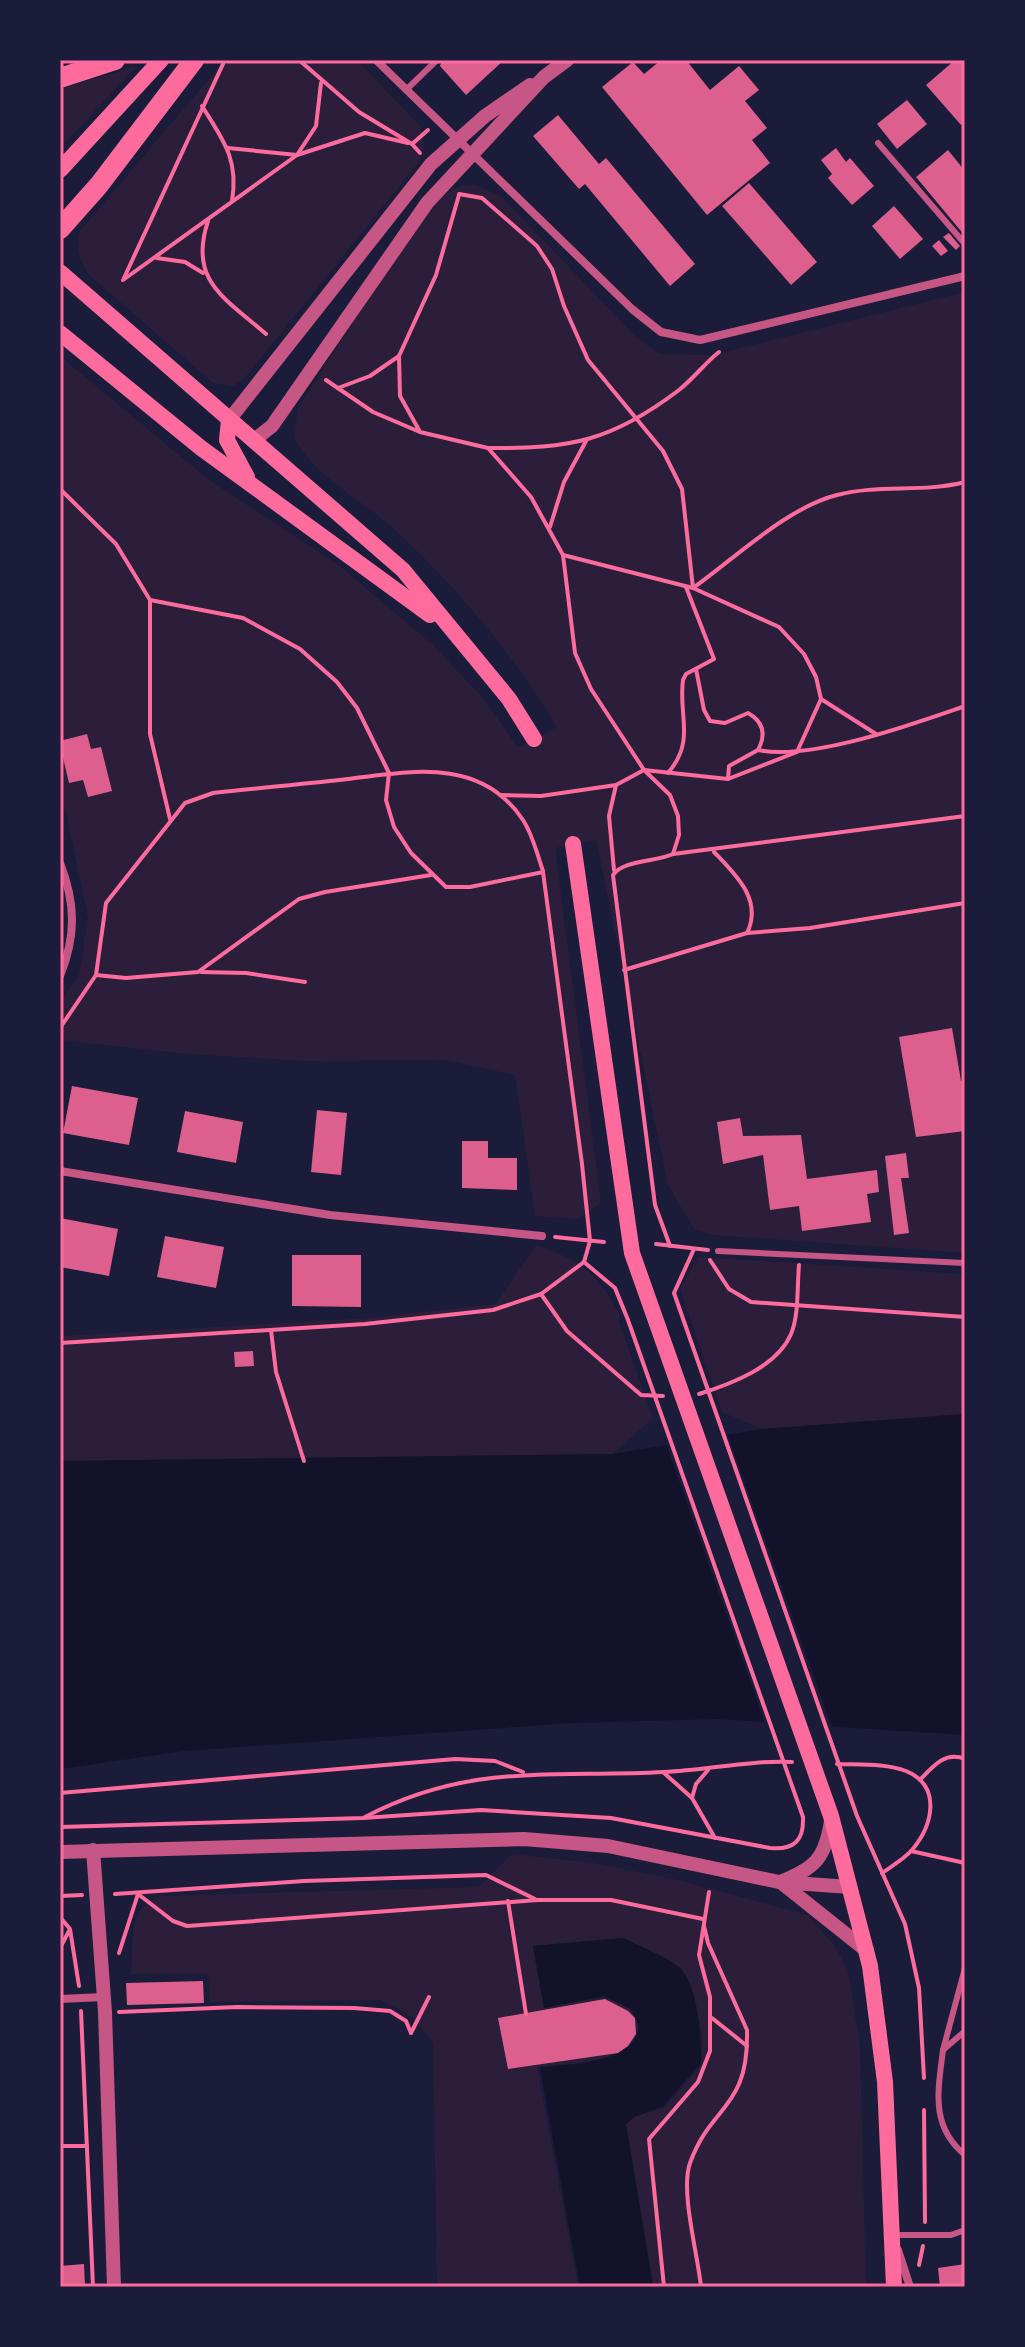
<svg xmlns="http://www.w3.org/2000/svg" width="1025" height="2347" font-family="'Fira Sans',sans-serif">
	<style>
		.green { fill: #2a1e3b }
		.water { fill: #12122b }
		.pier { fill: #1b1b3a }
		.building { fill: #dd5f8e }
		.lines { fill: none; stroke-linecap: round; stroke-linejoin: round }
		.path { stroke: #ff6b9d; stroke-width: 4 }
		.service { stroke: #c65784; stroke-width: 6 }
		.minor { stroke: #c65784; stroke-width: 8 }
		.tertiary { stroke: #c65784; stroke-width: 14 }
		.secondary { stroke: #ff6b9d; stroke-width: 16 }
		.primary { stroke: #ff6b9d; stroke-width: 20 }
		.neatline { fill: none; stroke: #ff6b9d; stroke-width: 3 }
	</style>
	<rect width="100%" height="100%" fill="#1b1b3a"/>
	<g class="green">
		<path d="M225 60H357L421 127 424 147 419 162 244 379 233 386 213 383 89 275C79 260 75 248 80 231Z"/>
		<path d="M137 66 60 148V89Z"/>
		<path d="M464 185H476L501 196 636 337 660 354 713 355 965 292V1253L713 1235 694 1229 668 1185 596 840 555 848 601 1203 578 1219 535 1216 515 1075 447 1060 306 1061 188 1054 60 1040V1001L79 975 88 918 66 811 60 802V356L209 480 336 563 433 645 481 696 518 747 557 727C514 655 455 585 393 528 364 502 310 473 294 437L298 408 389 266 433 206 452 189Z"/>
		<path d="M536 1245C583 1261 596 1272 620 1315L619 1322 653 1418 613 1454 60 1461V1336L368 1318 496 1304Z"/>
		<path d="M698 1257 965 1274V1414L762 1429 722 1412 680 1289Z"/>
		<path d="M512 1854 594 1863 678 1880 808 1915 834 1945 847 1968 860 2046 866 2287H654L626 2124 634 2117 665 2107 702 2064V2034L694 1994 681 1968 624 1938 533 1946 544 2008C572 2003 631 1983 638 2027 635 2064 565 2063 537 2067L578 2287H437L433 2043 414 2018 381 2000 210 2002 208 1974H131C133 1944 127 1906 161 1896L478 1887Z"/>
	</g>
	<g class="water">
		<path d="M965 1414V1735L716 1719 571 1723 184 1751 60 1769V1461L613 1454 762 1429Z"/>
		<path d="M623 1938C641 1947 664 1955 679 1967 698 1983 701 2039 701 2063L663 2106 634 2117 626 2124 653 2287H580L540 2068C570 2063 636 2065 639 2026L631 2009 604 1996 544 2008 533 1946Z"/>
	</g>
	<path class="pier" d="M726 1430 833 1730 766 1726 665 1441Z"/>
	<g class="building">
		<path d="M442 60H504L466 95 440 66Z"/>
		<path d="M661 60H686L710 90 739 66 759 90 745 101 767 128 752 140 770 163 707 215 602 87 633 62 644 74Z"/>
		<path d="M955 60H965V121L961 125 926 85Z"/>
		<path d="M907 100 927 124 897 149 877 124Z"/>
		<path d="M558 115 599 164 606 158 695 264 670 286 585 184 579 189 533 136Z"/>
		<path d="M836 148 846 162 850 158 874 186 852 205 828 178 832 174 821 160Z"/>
		<path d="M948 150 965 171V236L916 177Z"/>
		<path d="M749 183 817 262 791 285 722 206Z"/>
		<path d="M894 206 923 239 900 259 872 226Z"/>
		<path d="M949 233 960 246 956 250 943 237Z"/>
		<path d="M939 240 948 251 941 256 932 246Z"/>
		<path d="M87 734 91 749 101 747 112 791 88 797 83 780 69 783 60 745V741Z"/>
		<path d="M952 1028 961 1081H965V1131L916 1137 899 1037Z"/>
		<path d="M72 1086 138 1098 129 1145 63 1133Z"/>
		<path d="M317 1110 347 1113 341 1175 311 1172Z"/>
		<path d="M185 1111 243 1122 236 1163 177 1152Z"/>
		<path d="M740 1118 743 1136 801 1135 807 1179 877 1170 879 1192 867 1194 871 1222 802 1231 799 1206 770 1210 763 1155 723 1164 717 1122Z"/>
		<path d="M462 1141H488V1158H517V1190L462 1188Z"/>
		<path d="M906 1153 909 1178H901L909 1233 894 1235 885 1156Z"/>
		<path d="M60 1218 118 1229 109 1276 60 1267Z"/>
		<path d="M165 1236 224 1247 216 1288 157 1277Z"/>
		<path d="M292 1255H361V1307L292 1306Z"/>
		<path d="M253 1351 254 1366 235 1367 234 1352Z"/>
		<path d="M203 1981 204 2003 127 2005 126 1983Z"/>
		<path d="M605 1999 628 2011 635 2018 636 2034 628 2046 618 2053 508 2069 498 2018Z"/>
		<path d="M84 2264 85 2287H60V2266Z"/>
		<path d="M965 2264V2287H940L938 2268Z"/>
	</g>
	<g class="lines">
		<g class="path">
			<path d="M299 60 359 112 412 144 420 153"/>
			<path d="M202 106C223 140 239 159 232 201"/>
			<path d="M412 144 428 130"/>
			<path d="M228 148 297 155 316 126 321 83"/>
			<path d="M459 194 482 198 537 246 552 269 564 306 588 360 663 451 682 489 693 588 779 627 804 654 816 677 821 699 797 752 728 779"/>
			<path d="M208 221C188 281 225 298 266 334"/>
			<path d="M157 258 185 262 203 273"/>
			<path d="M124 278 223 64"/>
			<path d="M123 280 297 155 365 133 408 143"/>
			<path d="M326 380 373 412 420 432 488 448 531 497 563 555 575 653 591 689 644 770 670 795 678 816 679 835 673 854C656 862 623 860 613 875L655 1205 670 1246"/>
			<path d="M338 388 370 376 399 356"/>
			<path d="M419 430 400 396 399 356 436 275 459 195"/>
			<path d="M488 448C570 449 612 441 679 390 693 379 705 363 719 352"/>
			<path d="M60 489 116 544 150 600V734L170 819"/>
			<path d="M550 527 564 482 586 441"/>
			<path d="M563 555 693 588C735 558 788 507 837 495 879 484 923 493 965 482"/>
			<path d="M150 600 243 618 300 649 337 682 357 708 389 773 386 800 394 827 411 853 446 887H470L543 872 582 1164 590 1241 584 1262"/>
			<path d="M821 699 876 734"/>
			<path d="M758 750C811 761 913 724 965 706"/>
			<path d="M668 773C696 740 678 716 683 680L686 674 714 659 686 587"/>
			<path d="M500 795 541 796 616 785 644 770 728 779 729 766 758 750C766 735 764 722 748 713L725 723 710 721 704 710 696 669"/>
			<path d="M714 852C736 875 763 900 747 933L810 928 965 903"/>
			<path d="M673 854 965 816"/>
			<path d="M614 870 609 816 616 785"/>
			<path d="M624 970 747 933"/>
			<path d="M201 972 246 973 305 982"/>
			<path d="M96 975 126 978 198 972 299 899 325 892 431 875"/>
			<path d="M60 1028 96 975 106 903 185 803 213 793C258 788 304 784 348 779 412 771 481 757 523 820 533 835 537 854 543 871"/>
			<path d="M555 1237 604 1242"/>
			<path d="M656 1244 708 1250"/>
			<path d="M694 1249 674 1293 857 1816 905 1924 919 1988 924 2078"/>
			<path d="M710 1260 729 1289 751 1302 965 1317"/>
			<path d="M541 1294 567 1331 641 1395 663 1396"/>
			<path d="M271 1330 276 1372 304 1461"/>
			<path d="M60 1343 365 1324 493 1310 541 1294 584 1262"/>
			<path d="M699 1394C731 1384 777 1367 791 1334 799 1316 797 1286 799 1265"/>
			<path d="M837 1764C859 1765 885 1763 906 1771 942 1786 933 1825 912 1850 904 1859 892 1866 882 1873"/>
			<path d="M708 1770 696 1784 692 1798 715 1838"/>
			<path d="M663 1772 692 1798"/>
			<path d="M920 1780C933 1766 945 1751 965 1759"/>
			<path d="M60 1793 455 1759 495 1761 523 1772"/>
			<path d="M365 1817C470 1762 552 1778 664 1772 707 1770 750 1760 792 1762"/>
			<path d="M60 1827 363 1818 481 1810 611 1818 770 1848C794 1850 804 1841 803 1817L628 1320 615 1288 584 1262"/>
			<path d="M911 1851 965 1863"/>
			<path d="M115 1894 304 1881 486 1875 535 1899"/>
			<path d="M138 1894 173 1921 187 1926 538 1900H611L703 1919"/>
			<path d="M60 1896 82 1895"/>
			<path d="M508 1901 526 2014"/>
			<path d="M60 1917 70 1929 79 1986"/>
			<path d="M60 1948 69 1931"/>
			<path d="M119 1953 138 1894"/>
			<path d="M81 2011 93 2287"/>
			<path d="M119 2012 237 2007 354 2008 390 2011 406 2021 411 2033"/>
			<path d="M712 2018 747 2046"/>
			<path d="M411 2033 429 1997"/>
			<path d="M924 2110 925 2222"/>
			<path d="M60 2146H87"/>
			<path d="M919 2265 923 2246"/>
			<path d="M664 2287 649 2139 698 2082 710 2051V1997L699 1955 709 1892"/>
			<path d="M701 2287C698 2255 680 2191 690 2163 711 2104 749 2110 747 2030L708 1943 704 1926"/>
		</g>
		<g class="service">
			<path d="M407 89 437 60"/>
			<path d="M878 143 965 244"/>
			<path d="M718 1251 965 1263"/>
			<path d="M965 2031 943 2050C938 2091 930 2126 965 2155"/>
			<path d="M943 2050 965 1968"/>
			<path d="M893 2235H951L965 2230"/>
		</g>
		<g class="minor">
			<path d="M376 60 632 309 661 332 700 340 965 276"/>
			<path d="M60 863C76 904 76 936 60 976"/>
			<path d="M60 1171 330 1215 542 1236"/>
			<path d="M60 1999 104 1997"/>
			<path d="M898 2250 910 2287"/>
		</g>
		<g class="tertiary">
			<path d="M229 420 431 164 485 116 530 85"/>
			<path d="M253 441 272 426 427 203 544 77 567 60"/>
			<path d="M93 1850 105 2012 114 2287"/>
			<path d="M60 1852 524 1839 608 1846 779 1882 850 1887"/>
			<path d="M780 1882C815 1868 825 1859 831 1821"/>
			<path d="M783 1884 867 1951"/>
		</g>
		<g class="secondary">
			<path d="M60 170 161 60"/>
			<path d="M60 272 403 570 509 699 534 739"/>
			<path d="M60 333 201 448 430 615"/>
			<path d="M229 420 227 440 247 477"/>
			<path d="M573 844 632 1253 831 1816 870 1966 885 2082 894 2287"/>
		</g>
		<g class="primary">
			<path d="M60 78 115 60"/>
			<path d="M60 229 99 185 194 60"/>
		</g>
	</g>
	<rect width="1025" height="2347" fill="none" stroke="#1b1b3a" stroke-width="124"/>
	<rect x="62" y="62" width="901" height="2223" class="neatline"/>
</svg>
